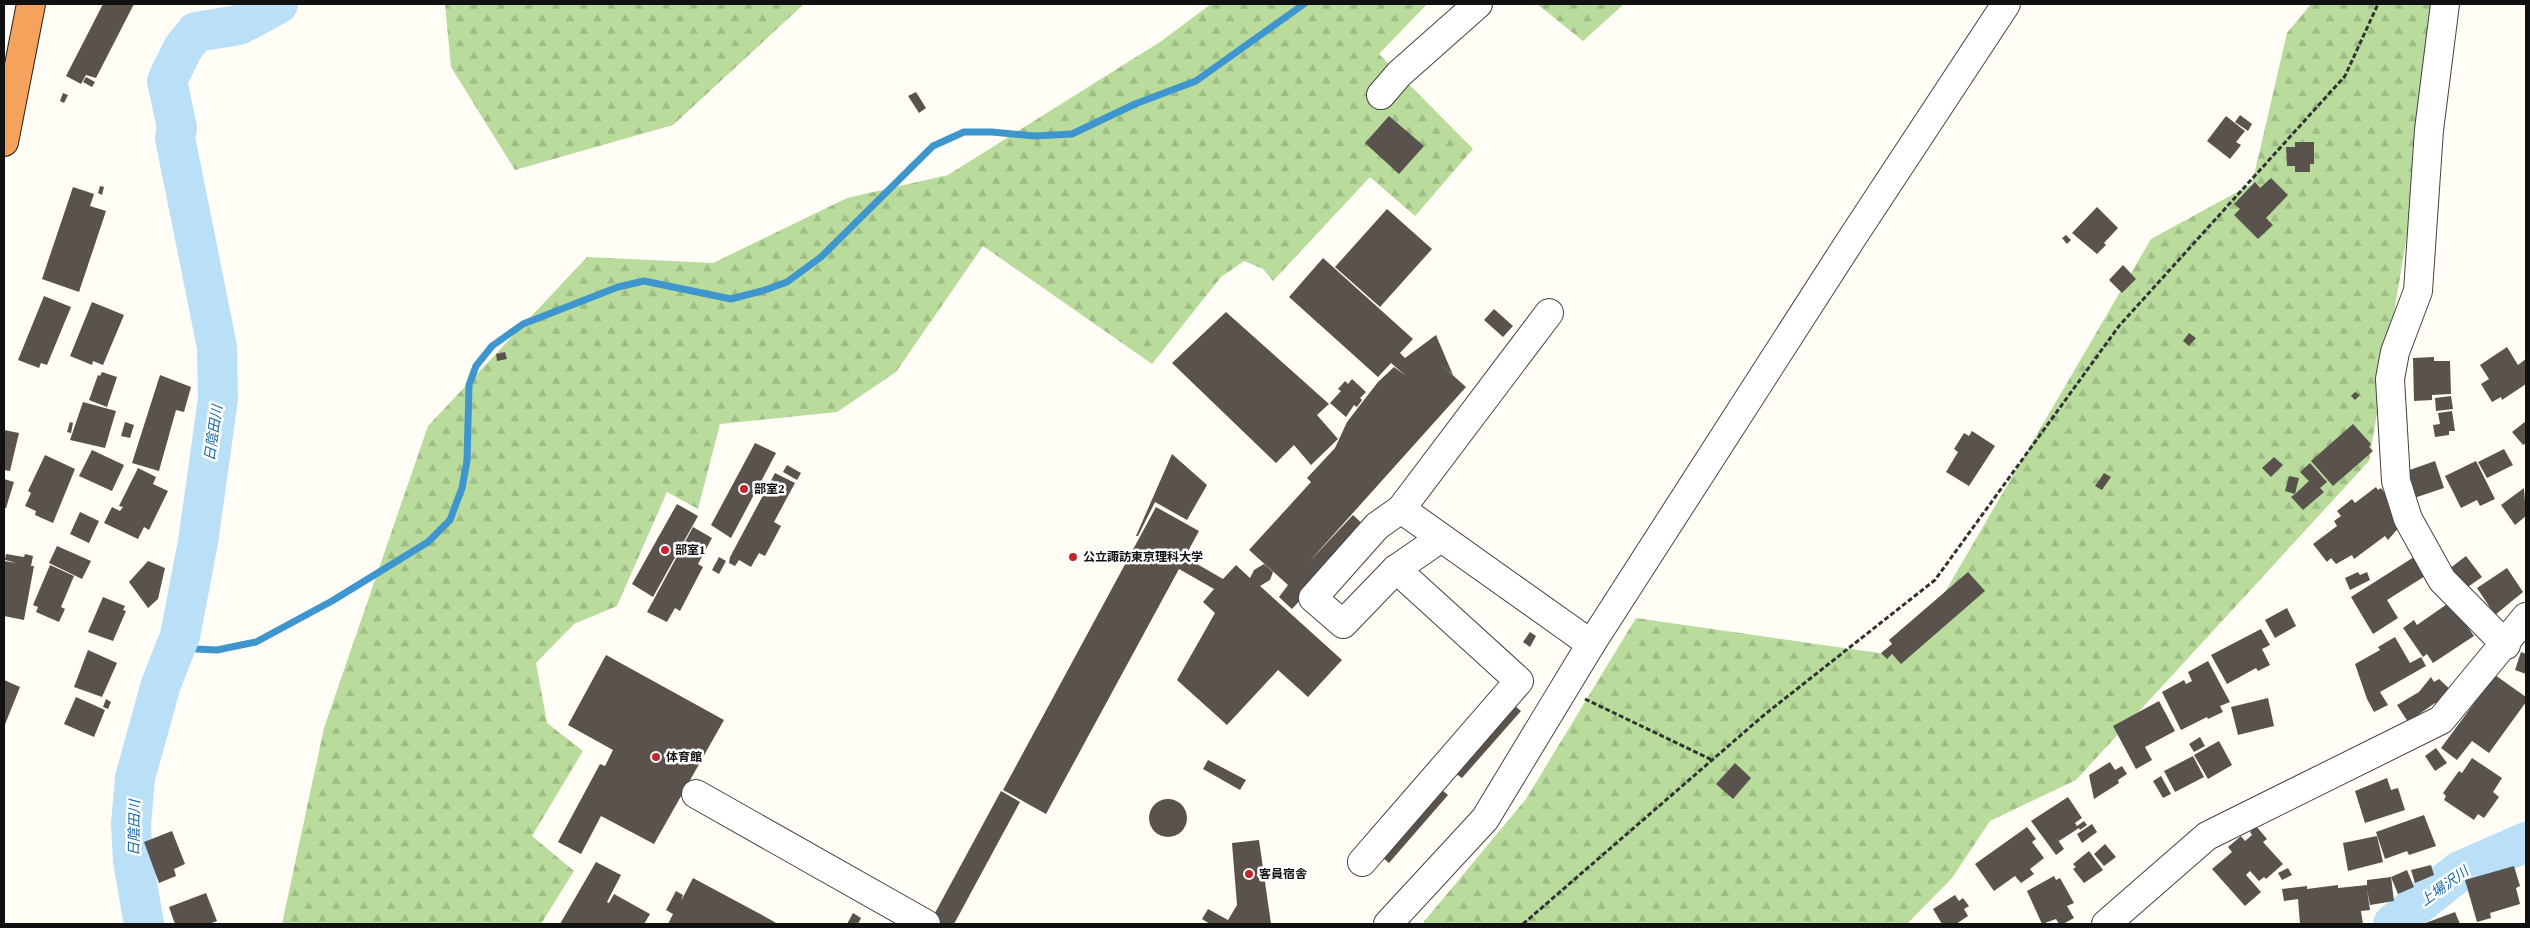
<svg xmlns="http://www.w3.org/2000/svg" width="2530" height="928" font-family="'Source Serif 4','Noto Sans JP',serif">
	<style>
		.forest { fill: url(#forest-firs) }
		.lines { fill: none; stroke-linecap: round; stroke-linejoin: round }
		.stream { stroke: #3f96cf; stroke-width: 7 }
		.river { stroke: #b9e0f7; stroke-width: 40 }
		.building { fill: #5a524d }
		.minor-casing { stroke: #444; stroke-width: 30 }
		.highway-casing { stroke: #222; stroke-width: 30 }
		.path { stroke: #333; stroke-width: 3; stroke-dasharray: 5 2.5; stroke-linecap: butt }
		.minor { stroke: #fff; stroke-width: 28 }
		.highway { stroke: #f5a25d; stroke-width: 28 }
		.poi-dot { fill: #c4262e; stroke: #fff; stroke-width: 2 }
		.labels { text-anchor: middle; stroke-width: 5; stroke-linejoin: round; paint-order: stroke }
		.poi-label { font-size: 12px; font-weight: bold; fill: #111; stroke: #fff; text-anchor: start }
		.water-label { font-size: 14px; font-style: italic; fill: #1768a6; stroke: #fff }
	</style>
	<defs>
		<pattern id="forest-firs" width="22" height="20" patternUnits="userSpaceOnUse" patternTransform="scale(1.25)"><rect width="22" height="20" fill="#b9dc9c"/><path d="M5 1l3.5 6h-7zM16 11l3.5 6h-7z" fill="#9ebc85"/></pattern>
	</defs>
	<rect width="100%" height="100%" fill="#fffdf5"/>
	<g class="forest">
		<path d="M445 4H804L673 125 515 170 451 67Z"/>
		<path d="M1211 4H1427L1379 54 1473 149 1415 216 1370 177 1273 281 1263 269 1244 261 1221 277 1152 364 983 246 896 372 837 412 720 424 698 509 667 492 617 606 574 624 536 663 547 723 583 751 532 836 574 871 541 924H282L324 728 428 426 587 257 713 263 847 198 948 175 1160 42Z"/>
		<path d="M1537 4H1624L1583 41Z"/>
		<path d="M2311 4H2446L2369 461 2076 780 1990 821 1952 878 1907 924H1422L1526 799 1636 618 1907 657 2151 239 2252 184 2287 33Z"/>
	</g>
	<g class="lines">
		<path class="stream" d="M175 648 217 650 256 642 332 601 428 542 450 520 462 488 467 461 469 385 476 366 492 346 523 324 618 287 644 281 731 299 765 290 787 282 821 257 933 146 964 132H992L1035 136 1072 134 1135 104 1196 81 1304 4"/>
		<g class="river">
			<path d="M144 924 133 861 131 825 135 778 161 684 180 636 198 542 218 399 217 347 175 138 177 128 167 81 183 48 196 32 239 25 278 4"/>
			<path d="M2393 924 2460 871 2526 842"/>
		</g>
	</g>
	<g class="building">
		<path d="M103 4H134L96 78 86 75 81 84 66 76Z"/>
		<path d="M86 77 95 82 92 87 83 82Z"/>
		<path d="M916 92 926 108 919 113 908 96Z"/>
		<path d="M63 93 68 95 64 103 60 101Z"/>
		<path d="M2240 115 2252 124 2248 131 2235 122Z"/>
		<path d="M1389 116 1424 146 1399 174 1365 143Z"/>
		<path d="M2226 116 2245 131 2236 142 2241 145 2230 159 2207 141Z"/>
		<path d="M2295 142H2314V164H2310V172H2295V166H2287L2286 147H2295Z"/>
		<path d="M2271 178 2288 195 2266 218 2273 225 2258 239 2234 215 2240 209 2234 204 2255 182 2260 188Z"/>
		<path d="M100 186 104 187 102 195 98 193Z"/>
		<path d="M73 187 94 194 90 206 106 211 79 292 42 279Z"/>
		<path d="M2097 207 2118 228 2104 243 2106 245 2097 254 2072 233Z"/>
		<path d="M1387 209 1432 249 1380 307 1335 267Z"/>
		<path d="M2066 235 2071 240 2067 244 2062 238Z"/>
		<path d="M1323 258 1413 339 1400 353 1405 358 1436 335 1453 375 1438 362 1466 387 1308 563 1353 515 1367 528 1292 609 1279 597 1288 585 1249 550 1311 482 1307 478 1335 448 1347 422 1378 382 1394 367 1406 376 1391 363 1378 377 1289 297Z"/>
		<path d="M2123 265 2136 279 2122 293 2109 280Z"/>
		<path d="M44 296 71 307 47 365 41 363 39 368 18 360Z"/>
		<path d="M92 302 124 315 103 365 93 361 92 365 70 356Z"/>
		<path d="M1494 309 1513 326 1503 337 1484 320Z"/>
		<path d="M1226 312 1329 404 1317 415 1338 439 1311 465 1294 445 1276 463 1172 363Z"/>
		<path d="M2189 333 2196 338 2189 346 2183 341Z"/>
		<path d="M2507 347 2518 365 2526 359V384L2502 400 2501 397 2492 402 2481 384 2489 379 2480 365Z"/>
		<path d="M505 352 507 359 497 361 496 354Z"/>
		<path d="M2434 357V361H2450L2451 394 2432 395V400L2414 401 2413 358Z"/>
		<path d="M102 372 117 377 107 407 89 400 98 375 100 376Z"/>
		<path d="M160 375 191 387 184 412 176 410 159 471 132 463Z"/>
		<path d="M1352 379 1366 392 1360 398 1362 400 1357 407 1354 405 1346 417 1330 403 1341 391 1338 389 1345 381 1348 384Z"/>
		<path d="M2355 392 2360 395 2355 400 2351 396Z"/>
		<path d="M2451 396 2453 409 2436 411 2435 398Z"/>
		<path d="M83 402 116 411 105 448 70 440Z"/>
		<path d="M2452 411 2455 431H2449V435L2435 437 2433 425 2440 424 2438 413Z"/>
		<path d="M2526 421V443L2523 445 2512 432Z"/>
		<path d="M70 422 73 423 71 433 67 432Z"/>
		<path d="M125 422 134 425 130 438 121 436Z"/>
		<path d="M2353 424 2371 444 2369 447 2373 451 2333 486 2311 461Z"/>
		<path d="M4 430 19 433 10 471 4 470Z"/>
		<path d="M1972 431 1995 446 1969 486 1946 472 1958 452 1954 449 1964 433 1969 436Z"/>
		<path d="M755 443 776 453 731 538 711 525Z"/>
		<path d="M2504 449 2513 465 2487 478 2478 462Z"/>
		<path d="M92 450 124 465 112 491 79 476Z"/>
		<path d="M1172 454 1207 485 1187 520 1155 502 1138 536H1136Z"/>
		<path d="M45 455 75 469 53 523 35 515 36 511 25 506 31 493 28 491Z"/>
		<path d="M2274 457 2283 465 2271 477 2262 468Z"/>
		<path d="M2435 461 2444 488 2408 500 2404 472Z"/>
		<path d="M2476 461 2495 499 2480 506 2477 500 2461 508 2445 476Z"/>
		<path d="M2310 463 2327 482 2320 488 2324 492 2303 510 2291 497 2295 494 2285 491 2289 476 2299 478 2295 494 2309 481 2300 472Z"/>
		<path d="M787 465 801 473 797 480 783 472Z"/>
		<path d="M138 468 156 477 153 484 168 491 149 530 144 527 138 539 104 523 112 507 120 511 123 507 119 506Z"/>
		<path d="M775 473 795 483 774 522 781 526 765 556 759 553 751 567 739 560 735 566 729 563 730 557Z"/>
		<path d="M2104 473 2111 477 2102 490 2095 486Z"/>
		<path d="M4 479 14 482 6 508H4Z"/>
		<path d="M2376 487 2378 490 2381 488 2395 507 2401 525 2388 540 2385 536 2354 559 2352 555 2336 564 2331 558 2327 562 2313 544 2337 526 2334 521 2341 516 2337 511 2352 499 2355 503Z"/>
		<path d="M2524 488 2526 516 2515 525 2501 505Z"/>
		<path d="M677 504 698 516 653 597 632 584Z"/>
		<path d="M1156 507 1199 531 1185 557 1223 579 1236 565 1250 578 1254 570 1264 564 1273 572 1270 580 1260 586 1342 660 1308 697 1278 670 1227 725 1177 680 1215 613 1203 602 1214 589 1179 569 1046 814 1003 790Z"/>
		<path d="M80 512 99 521 89 543 70 534Z"/>
		<path d="M693 527 712 538 698 564 703 567 680 611 675 608 667 622 647 612Z"/>
		<path d="M57 546 91 561 82 579 49 563Z"/>
		<path d="M6 554 24 557 25 554 33 556 31 566H34L24 620 4 616V561L17 563 5 560Z"/>
		<path d="M2466 556 2482 577 2465 589 2449 569Z"/>
		<path d="M719 557 726 561 719 574 712 570Z"/>
		<path d="M2414 557 2430 573 2387 600 2398 618 2373 634 2351 597Z"/>
		<path d="M148 561 165 568 158 599 148 608 129 582Z"/>
		<path d="M50 565 74 576 61 607 65 609 59 622 36 612 38 607 33 605Z"/>
		<path d="M2507 568 2523 592 2495 615 2477 588Z"/>
		<path d="M1968 572 1985 591 1901 664 1892 654 1887 659 1881 653 1892 644 1889 640Z"/>
		<path d="M2358 572 2360 575 2367 572 2370 580 2350 590 2345 578Z"/>
		<path d="M103 597 125 606 123 610 126 611 113 641 88 632Z"/>
		<path d="M2450 602 2474 636 2433 663 2427 654 2423 657 2403 628 2414 620 2417 625Z"/>
		<path d="M2287 608 2296 626 2275 638 2265 620Z"/>
		<path d="M2261 629 2270 645 2262 649 2270 665 2258 671 2256 668 2227 684 2211 655Z"/>
		<path d="M1530 632 1536 636 1530 647 1523 642Z"/>
		<path d="M2395 637 2410 663 2421 657 2426 666 2380 692 2388 705 2374 712 2367 699 2355 664 2380 650 2378 647Z"/>
		<path d="M88 650 117 663 102 697 74 687Z"/>
		<path d="M2521 652 2526 654V674L2515 670Z"/>
		<path d="M606 655 724 720 654 844 601 816 581 854 558 842 600 764 605 766 613 750 568 725Z"/>
		<path d="M2208 661 2230 702 2220 706 2223 712 2208 719 2207 717 2181 730 2162 692 2184 680 2186 684 2192 681 2188 672Z"/>
		<path d="M2495 675 2526 697V702L2489 753 2472 741 2457 760 2441 748Z"/>
		<path d="M2431 677 2434 682 2439 679 2454 693 2438 707 2435 703 2408 722 2397 705 2419 692Z"/>
		<path d="M4 680 20 687 4 727Z"/>
		<path d="M76 697 105 710 94 737 64 724Z"/>
		<path d="M2268 698 2274 726 2238 735 2231 707Z"/>
		<path d="M106 699 111 702 108 709 103 707Z"/>
		<path d="M2159 701 2175 731 2145 747 2152 760 2136 769 2113 726Z"/>
		<path d="M1515 706 1521 711 1462 778 1456 774Z"/>
		<path d="M2200 737 2205 746 2194 752 2189 744Z"/>
		<path d="M2219 741 2232 765 2208 779 2194 755Z"/>
		<path d="M2436 748 2447 763 2435 771 2425 756Z"/>
		<path d="M2193 756 2204 777 2175 792 2164 771Z"/>
		<path d="M2472 758 2502 778 2493 792 2499 797 2484 818 2478 814 2474 820 2444 800 2446 796 2443 793 2459 771 2462 773Z"/>
		<path d="M1208 760 1246 780 1240 790 1203 769Z"/>
		<path d="M2110 762 2115 770 2122 766 2127 774 2118 780 2119 783 2094 799 2089 775Z"/>
		<path d="M1735 763 1751 778 1733 799 1716 784Z"/>
		<path d="M1418 775 1423 779 1369 842 1364 837Z"/>
		<path d="M2161 776 2171 794 2163 798 2153 781Z"/>
		<path d="M2387 778 2391 790 2398 788 2405 810 2365 823 2355 791Z"/>
		<path d="M1442 790 1448 795 1389 863 1383 858Z"/>
		<path d="M1001 791 1020 802 954 924H929Z"/>
		<path d="M2068 797 2082 818 2075 823 2077 826 2084 821 2087 825 2080 830 2079 828 2059 841 2056 837 2064 849 2056 855 2031 821Z"/>
		<circle cx="1168" cy="818" r="19"/>
		<path d="M2424 815 2436 846 2409 855 2407 851 2385 859 2376 832Z"/>
		<path d="M2092 824 2097 832 2082 843 2077 834Z"/>
		<path d="M2256 826 2267 839 2263 842 2283 864 2266 879 2264 877 2259 881 2250 871 2246 875 2261 892 2245 906 2212 869 2232 852 2228 847 2241 836 2245 841 2252 835 2250 832Z"/>
		<path d="M2027 827 2036 839 2032 842 2044 858 2030 869 2034 874 2021 883 2015 876 1994 891 1975 864Z"/>
		<path d="M172 831 185 864 174 869 176 876 159 883 144 842Z"/>
		<path d="M2377 836 2383 862 2348 871 2343 843Z"/>
		<path d="M1259 840 1271 924H1210L1202 919 1208 909 1228 920 1237 905 1232 843Z"/>
		<path d="M2105 844 2116 857 2104 866 2094 854Z"/>
		<path d="M2089 851 2103 870 2084 883 2073 869 2076 867 2073 864Z"/>
		<path d="M596 862 621 875 607 902 609 903 614 894 650 914 644 924H560Z"/>
		<path d="M2431 865 2434 875 2415 883 2411 870Z"/>
		<path d="M2514 866 2520 886 2516 888 2520 904 2490 913 2491 918 2477 922 2465 880Z"/>
		<path d="M2288 868 2292 875 2282 880 2278 873Z"/>
		<path d="M2407 870 2414 887 2398 894 2391 877Z"/>
		<path d="M2054 876 2056 880 2060 878 2074 903 2067 906 2074 918 2063 924H2059L2056 919 2042 924 2027 891Z"/>
		<path d="M2391 877 2394 901 2370 905 2367 889 2370 910 2361 911 2363 924H2300L2298 899 2284 901 2282 889 2307 886V889L2338 885V888L2367 885V880Z"/>
		<path d="M693 878 762 915 778 924H668L673 914 666 910 676 891 683 895 681 901Z"/>
		<path d="M206 893 217 921 209 924H175L169 907Z"/>
		<path d="M1955 895 1959 901 1963 898 1969 906 1964 909 1968 916 1956 924H1942L1933 909Z"/>
		<path d="M2455 912 2460 924H2423Z"/>
		<path d="M853 913 861 918 858 924H847Z"/>
	</g>
	<g class="lines">
		<defs>
			<g id="minor">
				<path d="M2445 4 2429 130 2418 291 2395 352 2390 379 2396 481 2408 519 2442 580 2506 645"/>
				<path d="M1381 95 1399 74 1478 4"/>
				<path d="M1401 509 1591 644"/>
				<path d="M1441 538 1396 569 1343 624 1313 598 1377 526 1401 509 1549 313"/>
				<path d="M696 794 926 924"/>
				<path d="M1362 862 1519 681 1396 569"/>
				<path d="M1388 924 1485 819 1591 644 1852 238 2006 4"/>
				<path d="M2106 924 2207 836 2441 720 2526 617"/>
			</g>
			<path id="highway" d="M4 142 31 4"/>
		</defs>
		<use href="#minor" class="minor-casing"/>
		<use href="#highway" class="highway-casing"/>
		<g class="path">
			<path d="M1585 699 1712 760"/>
			<path d="M1523 924 1764 715 1935 580 2119 326 2345 76 2378 4"/>
		</g>
		<use href="#minor" class="minor"/>
		<use href="#highway" class="highway"/>
	</g>
	<g class="poi-dot">
		<circle cx="744" cy="489" r="5"/>
		<circle cx="665" cy="550" r="5"/>
		<circle cx="1073" cy="557" r="5"/>
		<circle cx="656" cy="757" r="5"/>
		<circle cx="1249" cy="874" r="5"/>
	</g>
	<g class="labels">
		<g class="poi-label">
			<text x="754" y="493">部室2</text>
			<text x="675" y="554">部室1</text>
			<text x="1083" y="561">公立諏訪東京理科大学</text>
			<text x="666" y="761">体育館</text>
			<text x="1259" y="878">客員宿舎</text>
		</g>
		<g class="water-label">
			<text transform="translate(213 433) rotate(-82)" y="5">日陰田川</text>
			<text transform="translate(134 828) rotate(-89)" y="5">日陰田川</text>
			<text transform="translate(2444 886) rotate(-36)" y="5">上場沢川</text>
		</g>
	</g>
	<rect width="2530" height="928" fill="none" stroke="#111111" stroke-width="10"/>
</svg>
